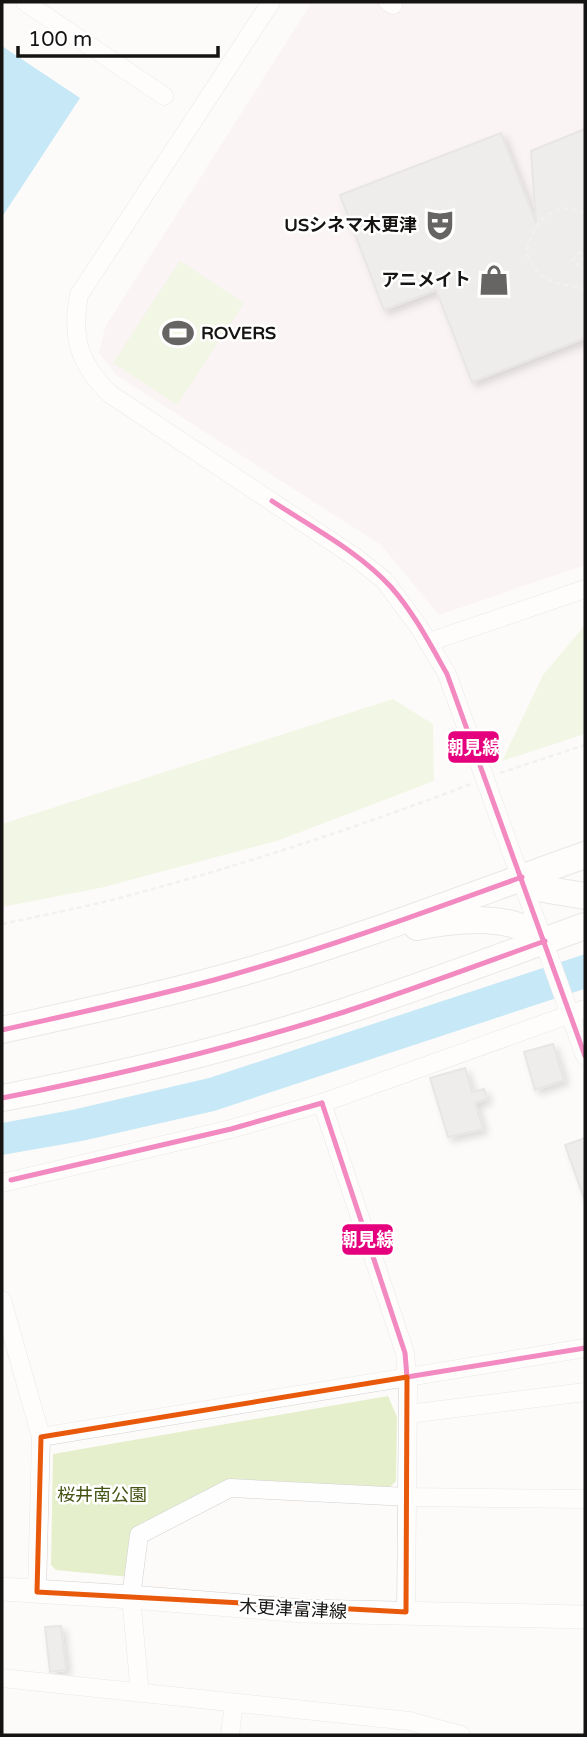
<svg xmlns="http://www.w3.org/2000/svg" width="587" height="1737" font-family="'Varela Round','Noto Sans JP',sans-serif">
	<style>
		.commercial { fill: #f5eaed }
		.green { fill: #e5efcc }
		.water { fill: #85d1f1 }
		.building { fill: #dbdbda; stroke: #cecdcc; stroke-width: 2; filter: url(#shadow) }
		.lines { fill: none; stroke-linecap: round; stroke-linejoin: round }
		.minor-casing { stroke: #d2d1cf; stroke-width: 19 }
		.major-casing { stroke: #d2d1cf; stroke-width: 24 }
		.highway-casing { stroke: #d2d1cf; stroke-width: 28 }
		.path { stroke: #e4e4e4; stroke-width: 2.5; stroke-dasharray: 5 3.5; stroke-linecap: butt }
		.minor { stroke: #fffefe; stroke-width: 18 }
		.major { stroke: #fffefe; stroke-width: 23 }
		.highway { stroke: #fffefe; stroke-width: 26 }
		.bus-1-casing { stroke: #fff; stroke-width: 10 }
		.bus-1 { stroke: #e5007d; stroke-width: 5 }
		.marked { fill: none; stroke: #e8590c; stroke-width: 5; stroke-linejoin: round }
		.labels { text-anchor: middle; stroke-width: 5; stroke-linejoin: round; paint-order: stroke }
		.poi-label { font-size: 18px; font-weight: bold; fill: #161413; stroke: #fff; text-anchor: end }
		.park-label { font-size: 18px; fill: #445414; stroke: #fff }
		.street-label { font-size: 18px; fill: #161413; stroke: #fff }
		.line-badge { stroke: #fff; stroke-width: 2.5 }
		.badge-label { font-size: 19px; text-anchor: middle; font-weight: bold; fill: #fff }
	</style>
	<defs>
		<filter id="shadow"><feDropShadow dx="4.5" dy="4.5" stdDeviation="3.5" flood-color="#0004"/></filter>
	</defs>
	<rect width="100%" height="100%" fill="#fdfbf9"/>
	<path class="commercial" d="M312 2H585V565L439 615 381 545 116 375 99 353 105 327Z"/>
	<g class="green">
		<path d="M180 261 244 303 177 405 113 363Z"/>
		<path d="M585 625V734L502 761 543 675Z"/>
		<path d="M393 699 433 724 434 781 277 841 100 888 2 907V824Z"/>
		<path d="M388 1396 397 1417 396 1481 388 1489 229 1485 137 1534 130 1577 56 1570 51 1565 53 1454Z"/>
	</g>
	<g class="water">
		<path d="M2 46 80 98 2 217Z"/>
		<path d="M585 954 584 989 214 1111 82 1141 2 1155V1123L72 1110 209 1078Z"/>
	</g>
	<g class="building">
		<path d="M585 129V338L472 382 436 290 384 310 340 195 501 133 536 223 531 151Z"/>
		<path d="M553 1044 564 1080 535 1090 524 1052Z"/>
		<path d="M465 1068 472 1092 484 1089 487 1099 475 1103 483 1129 448 1137 430 1078Z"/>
		<path d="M585 1138V1198H584L565 1145Z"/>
		<path d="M61 1626 66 1670 50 1672 45 1627Z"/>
	</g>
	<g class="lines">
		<defs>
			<g id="minor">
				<path d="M25 2 164 96"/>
				<path d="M271 2 79 295C71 337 79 364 110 394L355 557 384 580 419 627 447 674 585 1056"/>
				<path d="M388 2 393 5"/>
				<path d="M429 642 585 589"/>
				<path d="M322 1103 405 1353 408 1386 406 1612"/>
				<path d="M2 1183 231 1129 322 1103 585 1009"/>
				<path d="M2 1300 41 1437 37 1592"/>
				<path d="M408 1414 585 1392"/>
				<path d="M41 1437 585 1348"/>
				<path d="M2 1678 409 1721 461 1735"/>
				<path d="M140 1693 131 1597 139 1535 230 1488 408 1497 585 1499"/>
				<path d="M230 1735 234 1703"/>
			</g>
			<path id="major" d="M2 1589 131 1597 304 1611 585 1617"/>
			<g id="highway">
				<path d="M522 877 537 888 585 896"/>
				<path d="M417 927C456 919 513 912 545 941"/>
				<path d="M2 1030C83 1012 164 995 244 972 360 939 472 895 585 855"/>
				<path d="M2 1098C118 1076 234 1048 346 1011 426 985 505 955 585 926"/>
			</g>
		</defs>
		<use href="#minor" class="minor-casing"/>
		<use href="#major" class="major-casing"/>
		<use href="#highway" class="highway-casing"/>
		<g class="path">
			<path d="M585 213C552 199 533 222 526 253L538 273 552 282 585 289"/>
			<path d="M572 261 585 248"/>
			<path d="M576 266 585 257"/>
			<path d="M500 773 585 745"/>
			<path d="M2 924C43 915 86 907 127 896 243 865 358 827 471 784"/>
		</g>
		<use href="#minor" class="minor"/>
		<use href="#major" class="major"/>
		<use href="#highway" class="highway"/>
		<defs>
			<g id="bus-1">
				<path d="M272 501C313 528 358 551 391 587 414 613 430 644 447 674L585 1056"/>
				<path d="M2 1030C73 1014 144 999 214 980 319 951 420 914 522 877"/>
				<path d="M2 1098C117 1075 232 1048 344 1012 411 990 478 965 545 941"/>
				<path d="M322 1103 405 1353 407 1377"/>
				<path d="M11 1180 231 1129 322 1103"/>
				<path d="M407 1377 585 1348"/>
			</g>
		</defs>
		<use href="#bus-1" class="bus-1-casing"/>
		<use href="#bus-1" class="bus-1"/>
	</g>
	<path d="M0 0H587V1737H0ZM407 1377 406 1612 37 1592 41 1437Z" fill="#fdfbf9" fill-opacity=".55" fill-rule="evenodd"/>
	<path class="marked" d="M407 1377 406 1612 37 1592 41 1437Z"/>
	<defs>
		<symbol id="theatre-bare" viewBox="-9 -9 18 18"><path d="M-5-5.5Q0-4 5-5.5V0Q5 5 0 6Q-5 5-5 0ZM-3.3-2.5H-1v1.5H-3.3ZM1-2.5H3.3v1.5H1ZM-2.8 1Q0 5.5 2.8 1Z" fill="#676564" stroke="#fff" stroke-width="2.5" paint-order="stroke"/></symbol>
		<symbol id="shop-bare" viewBox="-9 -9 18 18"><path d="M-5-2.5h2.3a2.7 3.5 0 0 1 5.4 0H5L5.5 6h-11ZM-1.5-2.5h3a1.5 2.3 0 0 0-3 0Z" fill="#676564" stroke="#fff" stroke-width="2.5" paint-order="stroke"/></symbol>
		<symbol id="stadium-bare" viewBox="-9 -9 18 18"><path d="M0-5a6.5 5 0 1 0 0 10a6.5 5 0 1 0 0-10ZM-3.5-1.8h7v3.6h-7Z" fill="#676564" stroke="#fff" stroke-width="2.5" paint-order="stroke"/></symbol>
	</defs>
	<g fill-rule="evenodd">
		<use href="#theatre-bare" x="418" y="203" width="44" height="44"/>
		<use href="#shop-bare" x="472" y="258" width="44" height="44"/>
		<use href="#stadium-bare" x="156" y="311" width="44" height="44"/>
	</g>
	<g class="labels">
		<g class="poi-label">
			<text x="417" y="231">USシネマ木更津</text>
			<text x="471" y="286">アニメイト</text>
			<text x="201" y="339" text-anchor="start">ROVERS</text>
		</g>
		<g class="park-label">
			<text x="102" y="1501">桜井南公園</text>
		</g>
		<g class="street-label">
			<text transform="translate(293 1609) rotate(3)" y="6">木更津富津線</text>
		</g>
	</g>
	<g class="line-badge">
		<rect x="447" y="730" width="53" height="34" rx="7" fill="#e5007d"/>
		<rect x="341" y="1223" width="53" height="33" rx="7" fill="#e5007d"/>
	</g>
	<g class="badge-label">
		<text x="473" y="754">潮見線</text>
		<text x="367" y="1246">潮見線</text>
	</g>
	<rect width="587" height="1737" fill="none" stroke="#161413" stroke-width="7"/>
	<path d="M18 46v10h200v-10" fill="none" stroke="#161413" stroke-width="3.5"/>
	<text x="28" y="46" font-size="21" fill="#161413" stroke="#ffffff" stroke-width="5" paint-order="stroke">100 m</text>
</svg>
